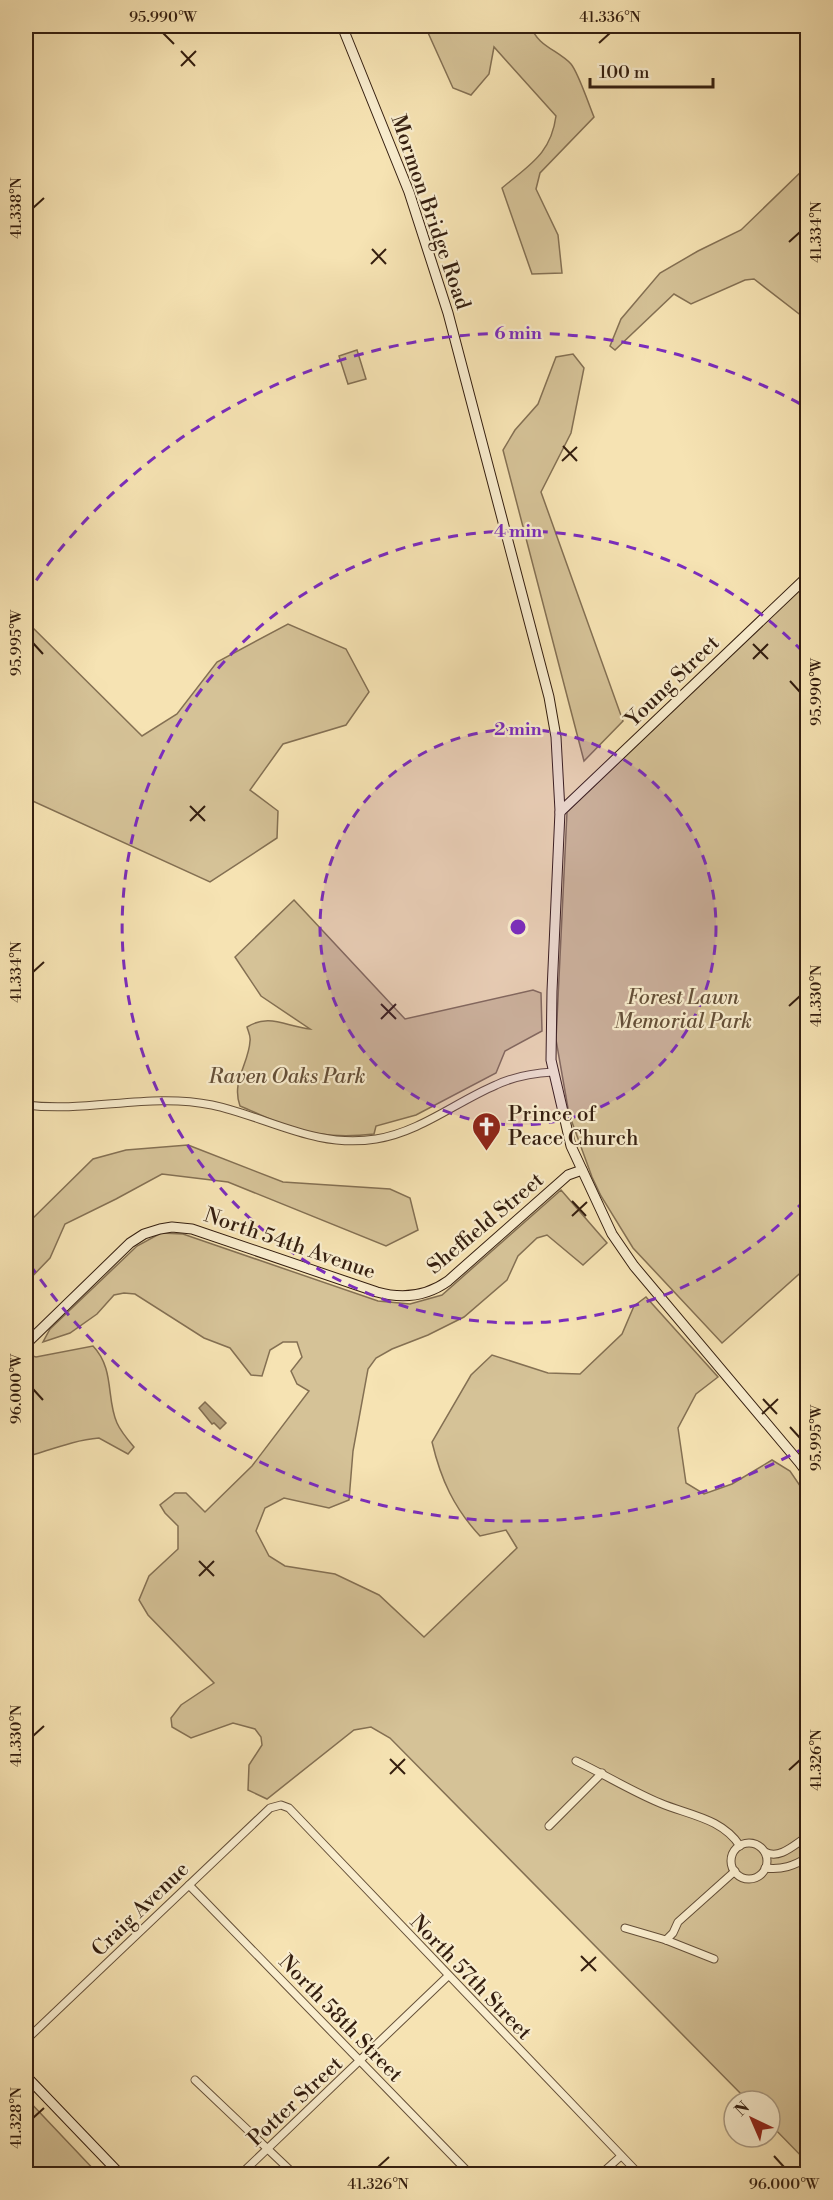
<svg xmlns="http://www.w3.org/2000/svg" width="833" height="2200" font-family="'Libre Bodoni',serif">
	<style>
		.green { fill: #d5c297; stroke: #847053; stroke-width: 1.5 }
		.water { fill: #b4a07b; stroke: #816c50; stroke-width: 1.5 }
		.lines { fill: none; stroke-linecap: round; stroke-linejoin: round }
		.street-casing { stroke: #644f38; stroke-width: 9 }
		.secondary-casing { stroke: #341e0f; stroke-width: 11 }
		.street { stroke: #f9edce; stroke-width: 7 }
		.secondary { stroke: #f9edce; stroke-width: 9 }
		.ticks { fill: none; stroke: #341e0f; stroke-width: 2 }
		.ring { fill: none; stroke: #7b2cbf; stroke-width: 3; stroke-dasharray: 10 8 }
		.labels { text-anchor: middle; stroke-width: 4.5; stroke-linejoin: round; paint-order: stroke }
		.street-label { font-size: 21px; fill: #341e0f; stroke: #f9edce }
		.park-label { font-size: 21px; font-style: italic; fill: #644f38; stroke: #f9edce }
		.poi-label { font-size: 21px; fill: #341e0f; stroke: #f9edce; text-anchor: start }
		.centre { fill: #7b2cbf; stroke: #f9edce; stroke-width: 3 }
		.ring-label { font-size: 18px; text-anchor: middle; font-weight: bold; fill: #7b2cbf; stroke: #f9edce; stroke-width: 4.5; stroke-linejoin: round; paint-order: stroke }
		.neatline { fill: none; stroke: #341e0f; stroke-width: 2 }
		.ticks-label { font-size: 15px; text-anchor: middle; fill: #341e0f }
	</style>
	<rect width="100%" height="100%" fill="#f6e3b3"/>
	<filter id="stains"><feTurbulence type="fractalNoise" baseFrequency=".00333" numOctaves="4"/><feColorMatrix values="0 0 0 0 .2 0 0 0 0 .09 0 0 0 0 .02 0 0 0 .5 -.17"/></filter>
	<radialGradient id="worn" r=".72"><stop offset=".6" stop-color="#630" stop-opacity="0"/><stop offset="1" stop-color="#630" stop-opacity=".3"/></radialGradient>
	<g class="green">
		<path d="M425 26H531C537 46 558 50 571 64 578 72 589 105 594 117L540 173 536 189 558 235 562 273 532 274 502 188C529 165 551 154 556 116L494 47 489 74 471 95 453 88Z"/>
		<path d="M807 166V320L754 279 745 280 691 304 674 294 615 350 610 346 621 319 660 273 698 251 741 230Z"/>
		<path d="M357 350 366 379 348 384 339 356Z"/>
		<path d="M573 354 584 368 571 433 541 492 623 721 584 761 503 450 515 430 538 404 556 357Z"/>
		<path d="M807 582V1267L722 1343 633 1248 601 1196 592 1177 569 1114 556 1040 567 812Z"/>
		<path d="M26 621 142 736 177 714 217 662 288 624 346 649 369 692 346 725 283 744 250 790 278 811 277 838 210 882 26 798Z"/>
		<path d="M294 900 405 1019 533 990 541 993 542 1031 505 1051 496 1073 416 1115 376 1126 374 1134C348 1137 318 1136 293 1128 275 1122 257 1113 240 1106 231 1082 249 1063 250 1041 251 1036 248 1031 247 1027 269 1013 287 1027 310 1029L261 996 235 957Z"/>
		<path d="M188 1145 283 1182 390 1189 410 1198 418 1230 386 1246 228 1182 162 1174 116 1199 65 1224 50 1258 26 1283V1225L93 1159 126 1150Z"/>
		<path d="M561 1190 607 1243 583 1265 547 1235 537 1238 518 1256 507 1280 464 1317 428 1335 392 1349 376 1358 368 1369 353 1451 349 1500 329 1508 284 1498 265 1508 256 1531 269 1556 285 1566 335 1574 379 1595 424 1637 517 1548 506 1530 480 1536C454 1508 441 1480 432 1442L471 1375 492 1355 548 1373 580 1374 622 1334 634 1306 646 1297 718 1377 696 1394 678 1428 686 1483 704 1494 732 1484 772 1460 790 1471 807 1496V2162L770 2124V2101H748L390 1738 371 1727 354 1730 267 1799 248 1790 249 1765 262 1745 261 1737 255 1729 233 1723 191 1738 172 1727 171 1718 181 1705 214 1683 148 1615 139 1600 149 1576 178 1549V1526L165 1513 160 1505 175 1493H186L205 1512 252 1466 309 1391 297 1384 291 1371 302 1357 297 1342H283L270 1350 262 1376 251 1375 230 1348 204 1338 135 1294 124 1293 114 1295 97 1314 70 1333 43 1342 50 1329 137 1246 161 1233 183 1234 378 1301 410 1304 442 1295Z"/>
		<path d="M93 1346C115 1369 106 1399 117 1423 121 1432 128 1440 134 1447L128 1454 99 1438C74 1440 50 1450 26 1457V1354L36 1357Z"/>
		<path d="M26 2098 98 2174H26Z"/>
	</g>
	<path class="water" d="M205 1402 226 1423 220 1429 214 1423 212 1424 199 1408Z"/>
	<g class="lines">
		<defs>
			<g id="street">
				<path d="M26 1105C88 1113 150 1092 212 1105 268 1117 316 1149 376 1139 420 1132 456 1102 496 1085 513 1077 534 1073 553 1072"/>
				<path d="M576 1761C604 1774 631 1791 660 1803 688 1815 722 1818 740 1846"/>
				<path d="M549 1826 602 1773"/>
				<circle cx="749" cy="1861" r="18"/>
				<path d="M765 1852C780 1860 795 1844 808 1836"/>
				<path d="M765 1868C782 1870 794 1866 808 1857"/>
				<path d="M189 1885 470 2174"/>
				<path d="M625 1928 666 1940 714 1959"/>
				<path d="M666 1940 673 1933 678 1922 735 1871"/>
				<path d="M26 2040 270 1808 281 1805 289 1808 639 2174"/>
				<path d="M195 2080 294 2174"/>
				<path d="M241 2174 448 1976"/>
				<path d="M601 2174 621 2156"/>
			</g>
			<g id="secondary">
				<path d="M342 26 409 192 448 313 549 697 556 737 560 811 552 991 551 1060 571 1146 612 1234 634 1266 799 1462 808 1474"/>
				<path d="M560 812 808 576"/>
				<path d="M26 1344 130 1243 144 1234 160 1229 172 1227 192 1229 377 1292C402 1299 427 1296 448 1281L568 1175 582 1170"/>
				<path d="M26 2076 120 2174"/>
			</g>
		</defs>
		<use href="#street" class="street-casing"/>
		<use href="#secondary" class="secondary-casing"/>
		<use href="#street" class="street"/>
		<use href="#secondary" class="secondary"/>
	</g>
	<path class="ticks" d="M163 33 174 44M599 43 610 33M181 51 195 66M181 66 196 51M33 208 44 198M789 242 800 232M372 249 386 264M371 264 386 249M563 446 577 461M562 461 577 447M33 643 43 654M753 644 768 659M753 659 768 644M790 681 800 692M190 806 205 821M190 821 205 806M33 972 44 962M381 1004 396 1019M789 1006 800 996M381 1019 396 1004M572 1201 586 1216M572 1216 587 1202M33 1389 43 1400M763 1399 777 1414M762 1414 778 1399M790 1427 800 1438M199 1561 214 1576M199 1576 214 1561M33 1736 44 1726M390 1759 405 1774M789 1770 800 1760M390 1774 405 1759M581 1956 596 1971M581 1971 596 1957M33 2118 44 2108M774 2156 784 2167M378 2167 389 2157"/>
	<circle cx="518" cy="927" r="198" fill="#7b2cbf" fill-opacity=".12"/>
	<g class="ring">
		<circle cx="518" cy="927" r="198"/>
		<path d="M805 1200A396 396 0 1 1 805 654"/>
		<path d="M806 1447A594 594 0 0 1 26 1259M26 595A594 594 0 0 1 806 407"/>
	</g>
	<defs>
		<symbol id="church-pin" viewBox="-11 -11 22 30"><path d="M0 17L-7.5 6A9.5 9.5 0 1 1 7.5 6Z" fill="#8f2418" stroke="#f9edce"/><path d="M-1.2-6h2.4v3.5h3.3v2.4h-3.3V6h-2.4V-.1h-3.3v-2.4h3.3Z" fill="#fff"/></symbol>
	</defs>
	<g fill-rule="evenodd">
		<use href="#church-pin" x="470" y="1110" width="33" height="45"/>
	</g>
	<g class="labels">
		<g class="street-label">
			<text transform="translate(431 212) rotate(71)" y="7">Mormon Bridge Road</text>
			<text transform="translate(672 681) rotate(-44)" y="7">Young Street</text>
			<text transform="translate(485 1223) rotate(-40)" y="7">Sheffield Street</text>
			<text transform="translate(290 1243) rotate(19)" y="7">North 54th Avenue</text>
			<text transform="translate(140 1909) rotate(-44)" y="7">Craig Avenue</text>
			<text transform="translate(471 1977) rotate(46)" y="7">North 57th Street</text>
			<text transform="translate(341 2018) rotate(46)" y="7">North 58th Street</text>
			<text transform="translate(295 2101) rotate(-43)" y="7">Potter Street</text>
		</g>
		<g class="park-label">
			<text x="683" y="1004">Forest Lawn<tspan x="683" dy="24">Memorial Park</tspan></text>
			<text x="287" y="1083">Raven Oaks Park</text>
		</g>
		<g class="poi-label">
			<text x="508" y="1121">Prince of<tspan x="508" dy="24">Peace Church</tspan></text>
		</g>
	</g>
	<circle cx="518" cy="927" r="9" class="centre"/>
	<g class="ring-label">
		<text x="518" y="339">6 min</text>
		<text x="518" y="537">4 min</text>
		<text x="518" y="735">2 min</text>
	</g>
	<rect width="833" height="2200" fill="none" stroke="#f6e3b3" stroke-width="66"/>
	<g transform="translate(752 2119) rotate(316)"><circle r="28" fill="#f9edce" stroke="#aa9a82" stroke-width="1.5"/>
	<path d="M0-4.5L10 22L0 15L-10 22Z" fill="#8f2418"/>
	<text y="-9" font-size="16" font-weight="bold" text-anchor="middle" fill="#341e0f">N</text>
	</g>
	<path d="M590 78v9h123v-9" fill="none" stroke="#341e0f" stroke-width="3"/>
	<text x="599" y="78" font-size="18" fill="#341e0f" stroke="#f9edce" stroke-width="4.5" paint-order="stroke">100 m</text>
	<rect x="33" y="33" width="767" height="2134" class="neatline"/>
	<g class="ticks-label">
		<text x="163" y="22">95.990°W</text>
		<text x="610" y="22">41.336°N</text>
		<text transform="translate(16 208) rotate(-90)" y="5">41.338°N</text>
		<text transform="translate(816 232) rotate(-90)" y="5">41.334°N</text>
		<text transform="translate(16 643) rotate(-90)" y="5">95.995°W</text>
		<text transform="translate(816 692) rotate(-90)" y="5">95.990°W</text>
		<text transform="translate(16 972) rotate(-90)" y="5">41.334°N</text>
		<text transform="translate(816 996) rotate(-90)" y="5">41.330°N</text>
		<text transform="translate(16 1389) rotate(-90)" y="5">96.000°W</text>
		<text transform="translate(816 1438) rotate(-90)" y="5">95.995°W</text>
		<text transform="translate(16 1736) rotate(-90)" y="5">41.330°N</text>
		<text transform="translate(816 1760) rotate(-90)" y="5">41.326°N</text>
		<text transform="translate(16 2118) rotate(-90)" y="5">41.328°N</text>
		<text x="378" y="2189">41.326°N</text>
		<text x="784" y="2189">96.000°W</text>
	</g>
	<rect width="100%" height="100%" filter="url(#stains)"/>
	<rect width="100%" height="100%" fill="url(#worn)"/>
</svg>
